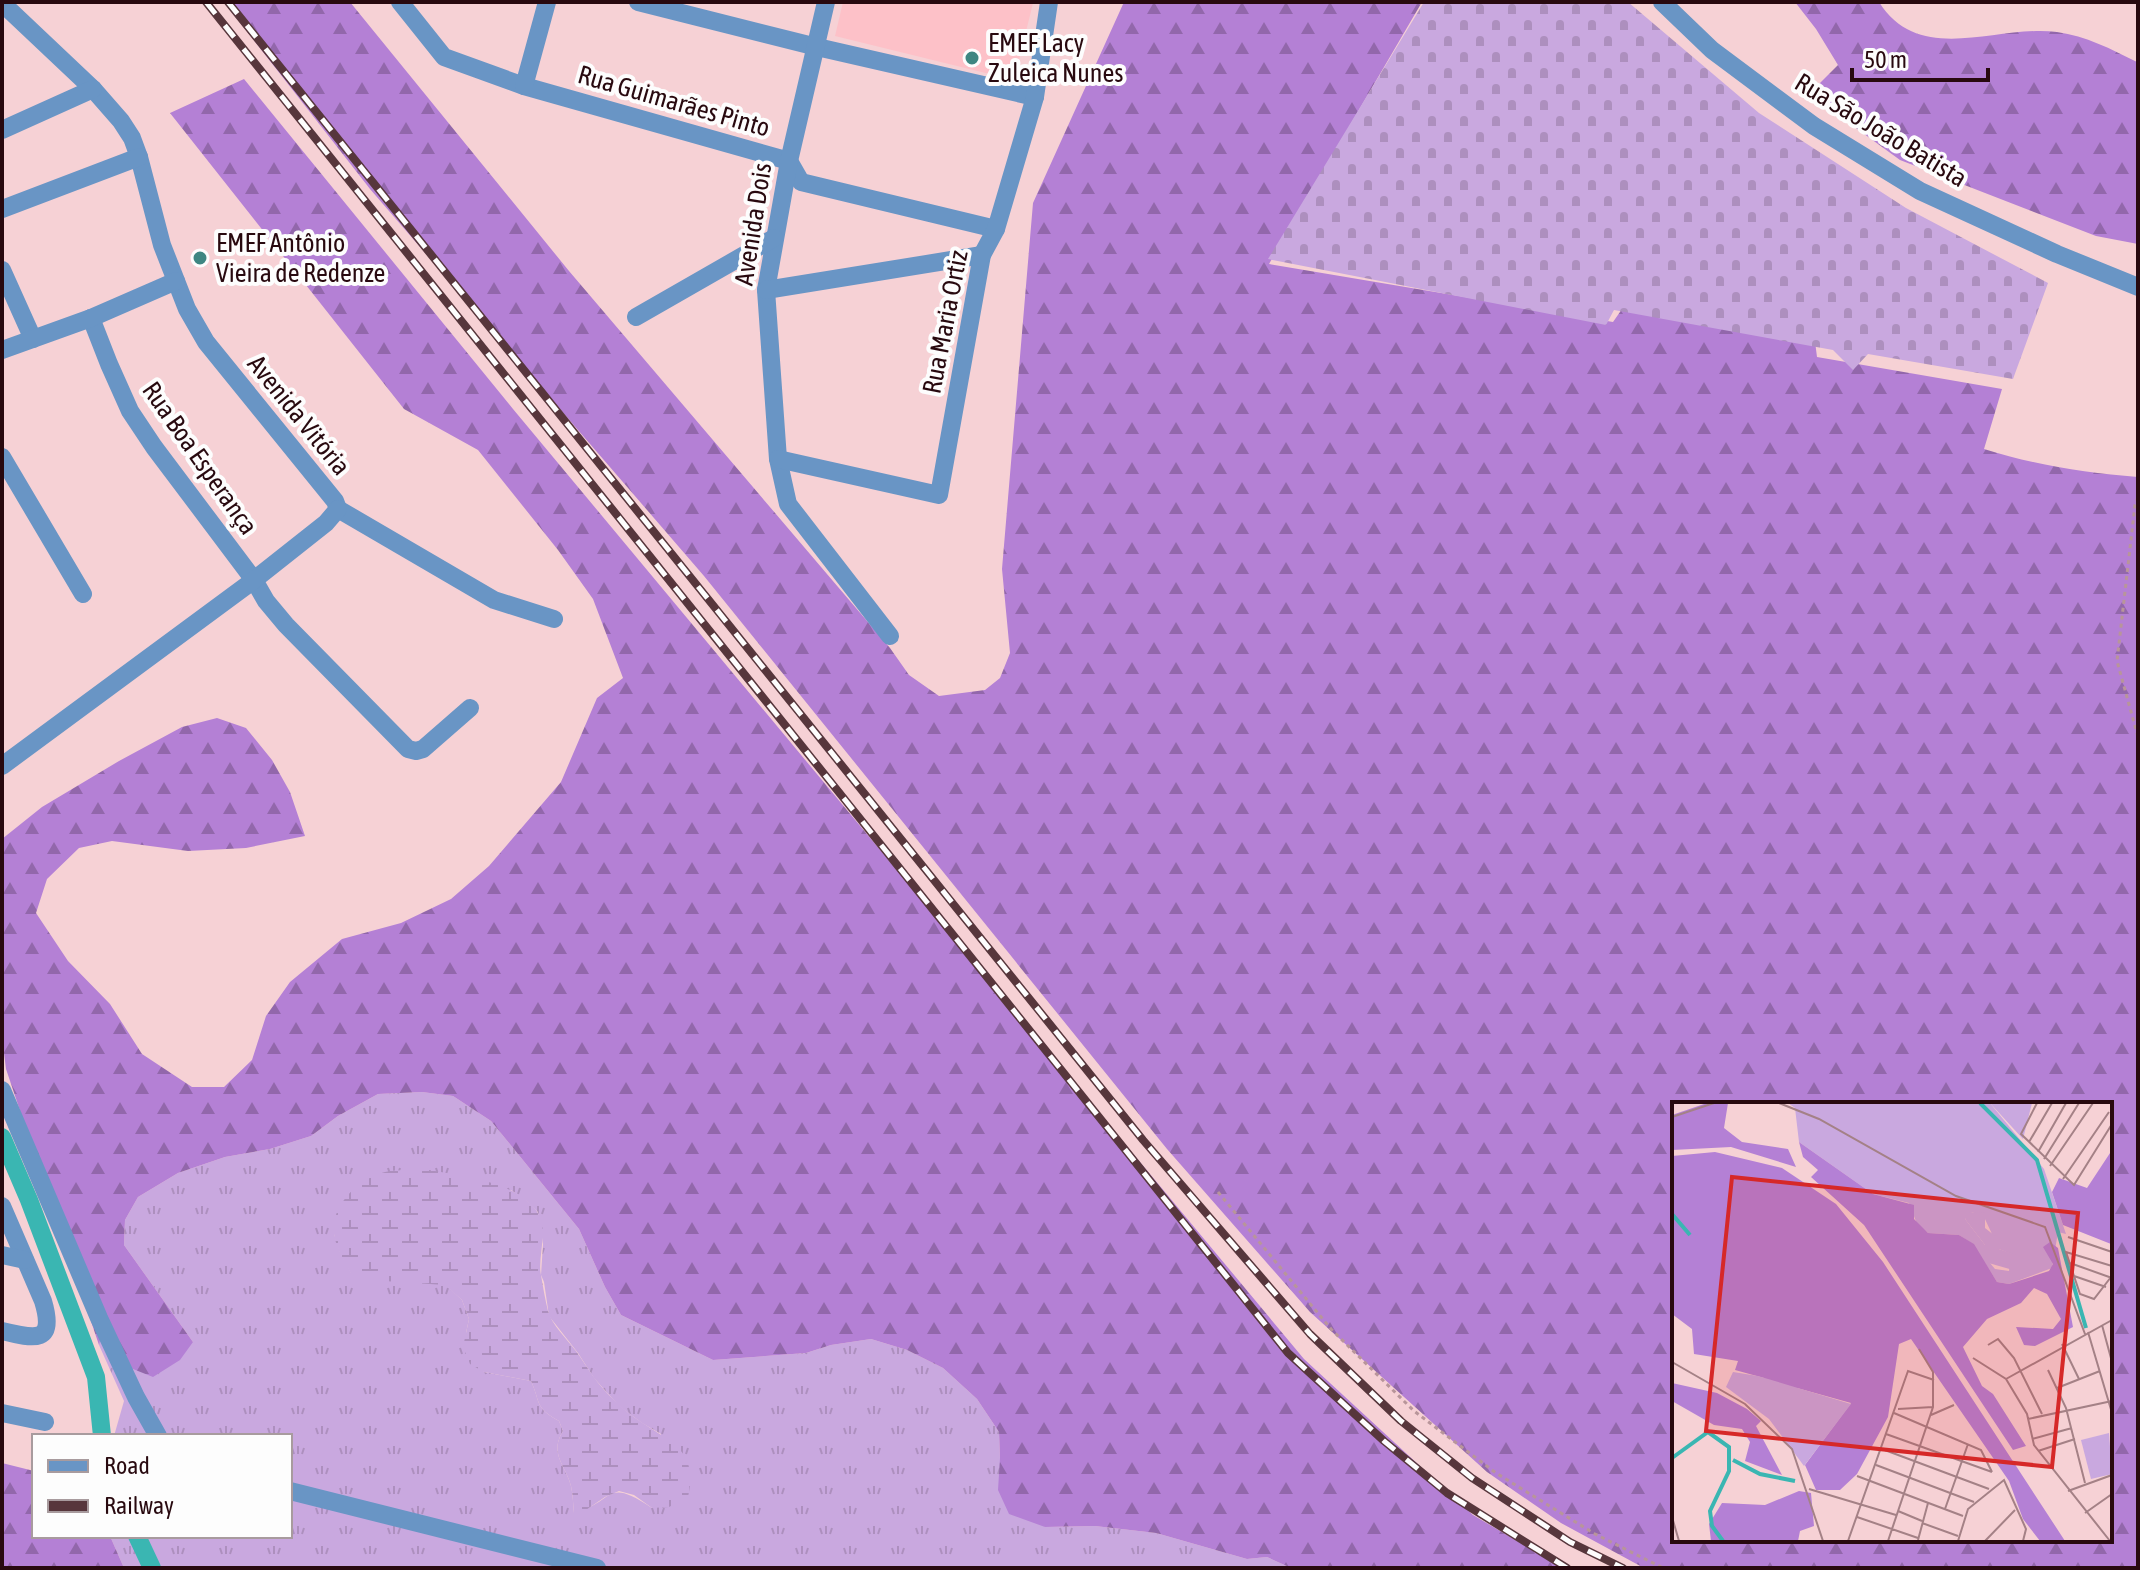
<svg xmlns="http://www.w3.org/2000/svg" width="2140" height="1570" font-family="'Asap Condensed',sans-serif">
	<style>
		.built { fill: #fdc1c8 }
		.grass { fill: url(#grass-tufts); fill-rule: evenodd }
		.forest { fill: url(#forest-firs); fill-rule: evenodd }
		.wetland { fill: url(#wetland-marsh) }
		.cemetery { fill: url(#cemetery-stones) }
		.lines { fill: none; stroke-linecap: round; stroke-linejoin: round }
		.canal { stroke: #3ab6b2; stroke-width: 18 }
		.path { stroke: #b8959a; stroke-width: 3; stroke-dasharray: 4 4; stroke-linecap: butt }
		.street { stroke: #6995c5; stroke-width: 18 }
		.rail-casing { stroke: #57363c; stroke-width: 8 }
		.rail { stroke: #fdfdfd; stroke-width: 5; stroke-dasharray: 15; stroke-linecap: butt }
		.poi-dot { fill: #3e8682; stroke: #fdfdfd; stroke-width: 3 }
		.labels { text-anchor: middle; stroke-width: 8; stroke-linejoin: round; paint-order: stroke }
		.poi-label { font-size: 26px; fill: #28090f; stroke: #fdfdfd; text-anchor: start }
		.street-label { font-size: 26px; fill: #28090f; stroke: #fdfdfd }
		.inset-river { fill: none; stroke: #3ab6b2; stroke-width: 4 }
		.inset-road { fill: none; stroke: #a48186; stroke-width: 2 }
		.view { fill: #d62828; fill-opacity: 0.15; stroke: #d62828; stroke-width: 4 }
		.inset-edge { fill: none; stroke: #28090f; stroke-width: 4 }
	</style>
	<defs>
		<pattern id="grass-tufts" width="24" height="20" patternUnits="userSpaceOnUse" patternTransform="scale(2)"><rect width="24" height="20" fill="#c9a8df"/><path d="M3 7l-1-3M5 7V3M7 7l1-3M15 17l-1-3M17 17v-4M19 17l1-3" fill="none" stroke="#ad8fbe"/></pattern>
		<pattern id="forest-firs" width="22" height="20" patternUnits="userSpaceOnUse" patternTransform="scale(2)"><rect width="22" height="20" fill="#b480d5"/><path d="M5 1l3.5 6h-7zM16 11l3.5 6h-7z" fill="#9267ab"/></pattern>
		<pattern id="wetland-marsh" width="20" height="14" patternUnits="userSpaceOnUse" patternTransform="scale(2)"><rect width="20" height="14" fill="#c9a8df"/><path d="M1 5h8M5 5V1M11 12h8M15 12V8" fill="none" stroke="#ad8fbe"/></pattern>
		<pattern id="cemetery-stones" width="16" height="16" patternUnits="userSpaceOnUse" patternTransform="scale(2)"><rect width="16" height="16" fill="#c9a8df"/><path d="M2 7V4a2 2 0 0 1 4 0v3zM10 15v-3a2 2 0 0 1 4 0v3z" fill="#ad8fbe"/></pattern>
	</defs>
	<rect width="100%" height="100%" fill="#f6d1d5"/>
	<path class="built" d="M843 2H1027L1033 3 1014 80 835 36Z"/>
	<path class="grass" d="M422 1092 453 1096 491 1121 579 1229 605 1287 621 1315 713 1360 806 1353 831 1345 871 1339 907 1350 943 1368 977 1399 999 1432 1000 1458 1045 1527 1095 1526 1156 1533 1247 1559 1267 1557 1291 1568H124L110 1536H290V1436H114L124 1401 99 1345V1340L193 1342 124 1245 125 1220 138 1197 178 1173 225 1157 270 1149 311 1136 338 1116 378 1094ZM511 1190 528 1202 538 1212 543 1244 541 1275 544 1282 549 1316 578 1353 594 1378 619 1406 642 1423 661 1434 652 1508C604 1476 616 1502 574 1513 573 1504 573 1495 571 1486 565 1464 549 1454 563 1431L559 1421C534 1407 541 1403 531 1381L484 1372 466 1333 469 1319 462 1300 445 1284 351 1273 340 1252 334 1234Z"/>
	<g class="forest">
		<path d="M224 2H350L569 271 890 648 909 675 939 696 985 690 1000 678 1010 653 1002 569 1033 203 1124 2H1422L1269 264 1613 322 1687 216 1807 279 1817 357 2002 389 1984 449C2035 465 2085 473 2138 477V1568H1644L1561 1523 1487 1472 1310 1312 1167 1149 704 576 370 189ZM1674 1104H2110V1540H1674Z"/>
		<path d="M1795 2H1879C1920 67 1997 24 2057 32 2086 36 2111 49 2137 62L2138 244 2096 236 1900 160 1809 94 1838 65 1816 29Z"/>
		<path d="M244 79 513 409 1304 1359 1473 1515 1563 1568H1291L1267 1557 1247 1559 1156 1533 1095 1526 1045 1527 1009 1514 998 1490 1000 1458 999 1432 977 1399 943 1368 907 1350 871 1339 831 1345 806 1353 713 1360 621 1315 605 1287 579 1229 491 1121 453 1096 422 1092 378 1094 338 1116 311 1136 270 1149 225 1157 178 1173 138 1197 125 1220 124 1245 193 1342 180 1360 153 1377 123 1365 100 1340 99 1345 6 1069 2 1037V839L42 807 119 761 182 727 217 718 246 728 272 760 290 792 305 836 246 848 188 851 112 841 79 848 47 879 36 913 68 961 110 1004 142 1054 192 1087H224L252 1060 266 1016 290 982 342 939 401 923 451 899 489 866 561 782 597 698 623 678 593 599 558 550 478 450 404 409 170 113Z"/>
		<path d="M2 1463 34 1471V1536H110L124 1568H2Z"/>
	</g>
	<path class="wetland" d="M429 1170C462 1176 514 1181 536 1210 550 1229 537 1256 541 1275 543 1287 545 1299 548 1311 552 1325 567 1339 576 1351 582 1359 587 1368 593 1376 606 1394 623 1410 641 1422 674 1444 698 1451 688 1497L669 1507 652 1508 634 1495 619 1491 605 1497 580 1514 574 1513C573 1504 573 1495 571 1486 565 1464 549 1454 563 1431L559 1421C534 1407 541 1403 531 1381L484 1372 470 1364 463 1347 469 1319 462 1300 445 1285 384 1281 351 1274C344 1261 336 1248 334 1234 330 1205 360 1178 385 1172 399 1169 415 1171 429 1170Z"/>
	<path class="cemetery" d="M1424 2H1628L1759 113 1906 208 2048 283 2013 379 1868 354 1853 370 1833 350 1614 310 1606 325 1268 259Z"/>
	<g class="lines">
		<g class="canal">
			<path d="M2 1137 29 1200 96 1377 102 1436"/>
			<path d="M137 1536 152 1568"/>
		</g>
		<g class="path">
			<path d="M2138 497 2135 505 2117 661 2138 737"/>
			<path d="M1218 1192 1331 1329 1414 1411 1496 1473 1595 1534 1663 1568"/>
		</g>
		<g class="street">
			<path d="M400 2 444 57 524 86 789 161 801 182 996 229"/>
			<path d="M638 2 817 47 1035 97"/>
			<path d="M826 2 789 161 766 290 778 459 788 504 890 636"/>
			<path d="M1662 2 1712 50 1814 126 1920 191 2057 254 2138 287"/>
			<path d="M2 3 93 89 121 121 132 138 139 157 162 245 187 309 206 342 335 501 338 509"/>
			<path d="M524 86 547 2"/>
			<path d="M2 130 93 89"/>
			<path d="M2 209 139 157"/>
			<path d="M2 270 33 339"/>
			<path d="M766 290 982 255"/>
			<path d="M636 317 774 238"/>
			<path d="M91 318 109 364 130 411 154 447 254 580 266 601 286 625 408 749 416 751 423 749 470 708"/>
			<path d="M2 350 91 318 176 281"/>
			<path d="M2 457 83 594"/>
			<path d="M778 459 939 495 982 255 996 229 1035 97 1049 2"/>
			<path d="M338 509 494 600 554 619"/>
			<path d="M2 766 254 580 326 523 338 509"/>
			<path d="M2 1090 99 1318 136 1397 158 1436"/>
			<path d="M2 1206 43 1301C56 1344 35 1339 2 1331"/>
			<path d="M2 1255 25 1260"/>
			<path d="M2 1413 45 1422"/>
			<path d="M290 1491 597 1568"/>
		</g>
		<defs>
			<g id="rail">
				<path d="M206 2 1288 1353 1384 1441 1447 1493 1567 1568"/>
				<path d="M228 2 1143 1140 1310 1334 1401 1421 1472 1478 1570 1542 1623 1568"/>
			</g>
		</defs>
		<use href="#rail" class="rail-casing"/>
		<use href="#rail" class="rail"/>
	</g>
	<g class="poi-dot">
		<circle cx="972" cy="58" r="8"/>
		<circle cx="200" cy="258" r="8"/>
	</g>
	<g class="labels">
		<g class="poi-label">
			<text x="988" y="52">EMEF Lacy<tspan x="988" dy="30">Zuleica Nunes</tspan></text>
			<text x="216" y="252">EMEF Antônio<tspan x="216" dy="30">Vieira de Redenze</tspan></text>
		</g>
		<g class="street-label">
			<text transform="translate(674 101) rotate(16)" y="9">Rua Guimarães Pinto</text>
			<text transform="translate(1881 130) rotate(31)" y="9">Rua São João Batista</text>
			<text transform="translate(753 224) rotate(-81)" y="9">Avenida Dois</text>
			<text transform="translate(945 322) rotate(-79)" y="9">Rua Maria Ortiz</text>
			<text transform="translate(299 415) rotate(51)" y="9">Avenida Vitória</text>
			<text transform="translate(200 458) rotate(55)" y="9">Rua Boa Esperança</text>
		</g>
	</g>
	<g transform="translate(1672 1102)">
		<rect width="440" height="440" fill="#f6d1d5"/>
		<path d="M116 1H318L372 67 394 132 386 130 380 166 337 182 325 180 301 142 287 133 256 131 245 122 237 101 201 92 127 40 123 6ZM300 110 312 115 327 147 339 152 337 169 323 167 313 155V143L293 117Z" fill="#c9a8df" fill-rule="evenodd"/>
		<path d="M35 1H56L52 26 70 40 116 47 124 65 59 45 0 48V13ZM127 40 201 92 242 103V117L256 131 287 133 302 142 325 180 337 182 377 169 381 162 371 145 378 140 386 146 401 225 363 244 352 243 344 225 381 227 389 217 375 192 362 186 349 201 315 217 291 245 310 284 321 292 354 344 341 348 192 123 139 75 146 68 131 55ZM440 48V137L439 142 391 123 380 90 387 76 415 86ZM43 50 110 66 164 102 211 160 393 439H368L351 417 337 379 239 237 227 242 216 315 185 372 168 388H144L133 363 179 301 125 286 111 301 92 289V276L63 268 66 259 22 252 20 227 0 212V54ZM0 281 45 291 75 307 89 319 84 324 110 373 73 359 78 340 70 327 42 323 0 299ZM127 389 139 391 142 424 128 429 126 439H39L37 422 50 401 93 403Z" fill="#b480d5"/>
		<path d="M318 1H360L351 37ZM297 110 313 111V126L327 137V147L344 153 341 168 313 160V143L293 117Z" fill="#c9a8df"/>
		<path d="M61 270 86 274 179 302 132 364 97 317 54 285Z" fill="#c9a8df"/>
		<path d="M437 331 440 372 419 377 409 338Z" fill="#c9a8df"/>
		<path class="inset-river" d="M308 1 365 58 414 226M0 112 18 133M0 356 36 330 57 345V369L38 409 40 424 51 439M61 358 88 372 123 379"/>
		<path class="inset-road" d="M107 1 147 17 284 94 373 125 413 232M365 1 349 32 402 83 440 22M0 15 42 1M357 40 380 1M366 50 394 1M372 57 407 1M378 64 421 1M391 77 437 10M396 135 440 150M398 161 440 176M402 174 434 185M439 175 422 197 408 192 394 150 440 164M430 223 440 260M416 230 440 311M390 242 407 277M316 243 326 237 342 256 370 312M301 256 334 277 355 312 362 343 438 439M0 260 73 302 120 347 151 439M376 268 394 306 413 381M334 277 440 218M385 286 428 269M226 307 261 305M222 311 309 348 320 370M259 313 282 303M356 317 440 299M214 332 320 370M360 337 400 326M210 347 317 387M366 349 403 337M204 363 302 400M185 374 291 414M137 387 224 413M396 389 440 373M273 407 296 342M226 409 250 419M413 411 440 392M0 415 7 439M185 415 246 436M250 421 286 434M246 438 256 401M176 439 236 269 262 278M216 439 261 305V270L247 247M286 439 296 407 332 378 354 427 351 439M313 439 343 408"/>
		<path class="view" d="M60 75 406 111 380 365 34 329Z"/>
		<rect width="440" height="440" class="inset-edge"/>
	</g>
	<rect width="2140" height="1570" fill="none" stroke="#28090f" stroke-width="8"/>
	<rect x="32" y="1434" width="260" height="104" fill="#fdfdfd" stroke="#a89b9e" stroke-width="2"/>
	<rect x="48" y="1460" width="40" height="12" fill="#6995c5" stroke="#a89b9e" stroke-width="2"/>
	<text x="104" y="1474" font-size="24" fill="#28090f">Road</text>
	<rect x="48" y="1500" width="40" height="12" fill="#57363c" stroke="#a89b9e" stroke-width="2"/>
	<text x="104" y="1514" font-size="24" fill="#28090f">Railway</text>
	<path d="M1852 68v12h136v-12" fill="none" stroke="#28090f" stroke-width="4"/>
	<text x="1864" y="68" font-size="24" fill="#28090f" stroke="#fdfdfd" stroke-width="6" paint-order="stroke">50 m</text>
</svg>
